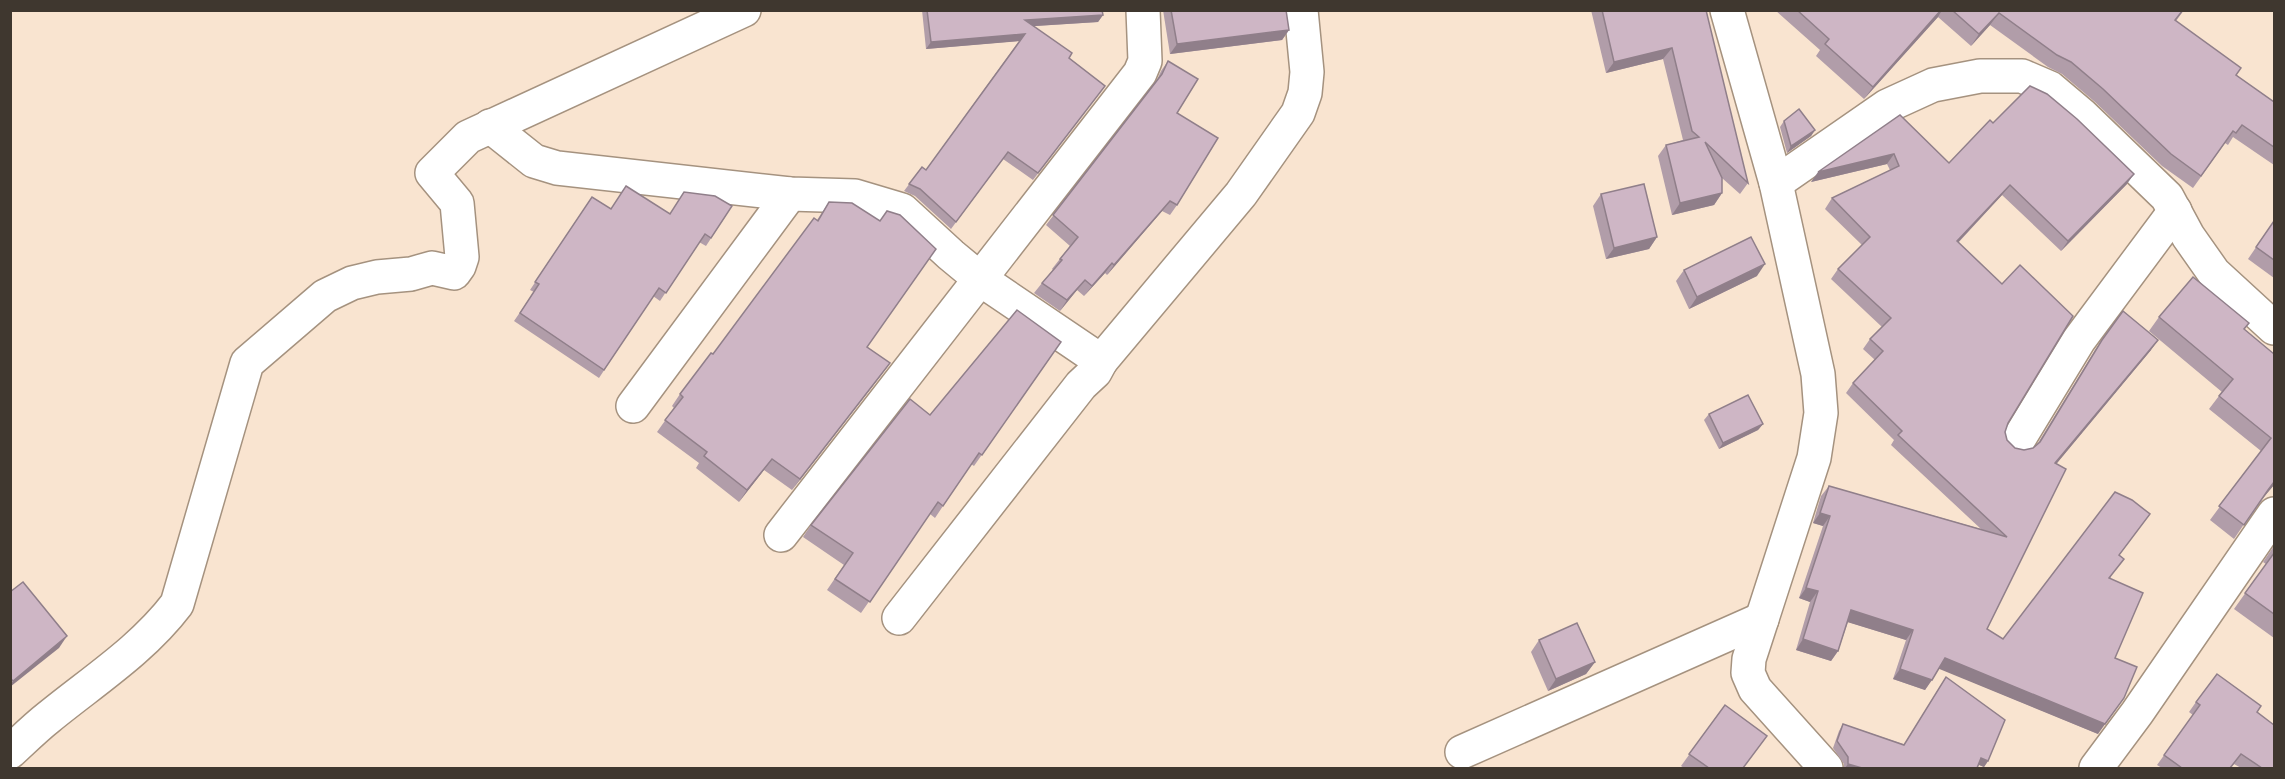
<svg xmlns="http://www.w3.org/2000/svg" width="2285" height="779" font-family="Inter,sans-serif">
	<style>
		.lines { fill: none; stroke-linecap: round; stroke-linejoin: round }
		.minor-casing { stroke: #a5927f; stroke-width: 36 }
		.tertiary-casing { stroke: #a5927f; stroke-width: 36 }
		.minor { stroke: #fff; stroke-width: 33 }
		.tertiary { stroke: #fff; stroke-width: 33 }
		.wall { fill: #b19da9 }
		.shaded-wall { fill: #907f8a }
		.building { fill: #ceb6c5; stroke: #907f8a; stroke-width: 1.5 }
	</style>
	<rect width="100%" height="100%" fill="#f9e4d0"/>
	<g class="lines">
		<defs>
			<g id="minor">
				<path d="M490 126 534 161 557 168 790 194 855 196 902 210 951 255 980 279 1101 361 1095 372 1081 385 899 618"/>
				<path d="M1776 183 1887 106 1933 85 1980 76H2022L2050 88 2082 115 2167 197 2188 236 2214 273 2274 328"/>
				<path d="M1101 361 1241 194 1298 113 1305 93 1307 72 1301 10"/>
				<path d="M633 406 790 194"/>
				<path d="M2017 442 2079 340 2175 211"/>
				<path d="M781 535 1140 73 1145 61 1143 10"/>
				<path d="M10 752C23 740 35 728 49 717 93 681 142 650 177 604L247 363 325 296 352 283 377 277 411 274 432 268 454 273 459 266 462 257 457 203 432 173 468 137 744 10"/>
				<path d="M1462 752 1762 619"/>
				<path d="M2096 768 2137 713 2274 514"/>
			</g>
			<path id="tertiary" d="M1727 10 1776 183 1818 374 1821 413 1814 458 1749 659 1748 673 1755 689 1826 768"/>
		</defs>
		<use href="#minor" class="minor-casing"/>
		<use href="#tertiary" class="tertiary-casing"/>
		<use href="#minor" class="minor"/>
		<use href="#tertiary" class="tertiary"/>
	</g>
	<g class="wall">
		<path d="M922 10H1102L1103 15 1098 22 1034 26 1069 58 1105 86 1033 180 1003 159 951 229 915 196 904 191 922 167 926 170 1019 41 926 49Z"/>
		<path d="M1163 10H1286L1289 30 1282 40 1170 54Z"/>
		<path d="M1591 10H1706L1748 183 1740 194 1722 178V193L1714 205 1672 215 1658 156 1666 145 1683 140 1663 59 1606 73Z"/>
		<path d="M1775 10H2184L2176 21 2236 75 2274 102V165L2233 137 2228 145 2225 143 2193 188 2162 166 2095 102 2062 74 2048 67 1990 25 1971 46 1938 17 1864 99 1816 56 1820 50Z"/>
		<path d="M1168 61 1177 113V205L1170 215 1162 211 1107 275 1105 273 1084 296 1077 290 1060 311 1034 293 1042 283 1053 270 1052 269 1070 246 1046 225 1156 82 1161 71Z"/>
		<path d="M1900 115 1949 163 1993 123 2127 184 2061 251 2002 195 1958 243 2008 423 2005 432 2007 440 2015 448 2024 450 2033 448 2038 443 2095 350 2123 311 2151 350 2056 464 1987 629 2003 639 2150 514 2119 555 2110 579 2115 658 2098 734 1939 668 1925 690 1893 679 1906 640 1848 622 1838 651 1831 661 1796 650 1810 602 1799 598 1823 526 1813 523 1821 496 1829 486 1981 529 1891 445 1894 440 1846 393 1853 383 1875 360 1863 349 1870 339 1882 327 1831 279 1838 269 1862 245 1825 209 1832 198 1890 170 1887 164 1811 182Z"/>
		<path d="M1784 121 1815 130 1811 136 1787 153 1780 127Z"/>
		<path d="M1601 194 1657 237 1649 249 1606 259 1593 206Z"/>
		<path d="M592 197 611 209 669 214 732 206 706 246 699 242 660 301 653 296 599 378 514 321 534 292 530 290Z"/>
		<path d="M829 202 867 347 882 374 792 490 764 470 739 502 696 468 699 463 657 432 674 408 672 406 680 394 713 354 817 220Z"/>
		<path d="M2274 221V278L2248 259Z"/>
		<path d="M1684 270 1757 276 1689 309 1676 281Z"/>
		<path d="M2159 317 2249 323 2244 329 2274 354V485L2259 502 2234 539 2210 520 2261 451 2209 409 2222 392 2149 331Z"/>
		<path d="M1061 342 974 466 971 464 935 518 930 514 861 613 827 590 844 565 803 537 811 525 930 415Z"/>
		<path d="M1709 414 1763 424 1758 430 1719 449 1704 420Z"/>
		<path d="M2274 546V638L2234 609 2266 564 2263 562Z"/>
		<path d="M1539 640 1595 662 1586 674 1548 691 1531 652Z"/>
		<path d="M2196 702 2257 712 2274 768H2241L2234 764 2231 768H2162L2157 765 2193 715 2189 712Z"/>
		<path d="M1725 705 1744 768H1684L1681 766Z"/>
		<path d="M1843 724 1903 744 1988 761 1984 767 1979 765 1977 768H1844V764L1833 748 1839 731Z"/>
	</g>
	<g class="shaded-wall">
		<path d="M1941 10H1942L1938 17 1864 99 1873 87Z"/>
		<path d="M1999 13 1990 25 1971 46 1979 34Z"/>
		<path d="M1103 15 1098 22 1020 27 1025 20Z"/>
		<path d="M1289 30 1282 40 1170 54 1177 44Z"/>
		<path d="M1025 34 1020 41 926 49 931 42Z"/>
		<path d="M1672 48 1663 59 1606 73 1614 62Z"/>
		<path d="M1815 130 1811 136 1787 153 1791 146Z"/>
		<path d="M1894 154 1887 164 1811 182 1818 172Z"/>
		<path d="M2134 174 2127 184 2061 251 2068 241Z"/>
		<path d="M2010 185 2002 195 1949 252 1957 241Z"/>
		<path d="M1722 193 1714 205 1672 215 1680 203Z"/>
		<path d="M1170 201 1162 211 1107 275 1114 265Z"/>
		<path d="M1657 237 1649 249 1606 259 1614 248Z"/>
		<path d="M1112 263 1105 273 1084 296 1092 286Z"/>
		<path d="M1765 264 1757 276 1689 309 1697 297Z"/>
		<path d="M1085 280 1077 290 1060 311 1067 300Z"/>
		<path d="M2158 340 2151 350 2048 474 2055 463Z"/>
		<path d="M890 363 882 374 792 490 800 479Z"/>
		<path d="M1763 424 1758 430 1719 449 1723 443Z"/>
		<path d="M772 459 764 470 739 502 747 490Z"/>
		<path d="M2274 482V485L2259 503 2268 490Z"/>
		<path d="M1820 513 1830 516 1823 526 1813 523Z"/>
		<path d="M1806 588 1818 591 1810 602 1799 598Z"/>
		<path d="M1851 610 1913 630 1906 640 1844 621Z"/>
		<path d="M67 636 59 648 10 687V684L13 681Z"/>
		<path d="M1803 639 1838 651 1831 661 1796 650Z"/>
		<path d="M1945 658 2124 698 2098 734 1937 668Z"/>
		<path d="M1595 662 1586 674 1548 691 1556 679Z"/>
		<path d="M1900 669 1932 680 1925 690 1893 679Z"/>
		<path d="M1981 758 1988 761 1984 767 1977 764Z"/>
		<path d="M1848 764 1862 768H1845Z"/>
	</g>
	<g class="building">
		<path d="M927 10H1102L1103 15 1025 20 1072 53 1069 58 1105 86 1038 173 1008 152 956 222 920 189 909 184 922 167 926 170 1025 34 931 42Z"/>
		<path d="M1171 10H1286L1289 30 1177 44Z"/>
		<path d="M1602 10H1706L1748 183 1705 142 1722 178V193L1680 203 1666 145 1699 137 1692 131 1672 48 1614 62Z"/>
		<path d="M1797 10H1941L1873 87 1825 44 1829 39Z"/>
		<path d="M1952 10H2183L2175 20 2241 68 2236 75 2274 102V147L2242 125 2236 133 2233 131 2201 176 2171 154 2103 89 2071 62 2057 55 1999 13 1979 34Z"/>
		<path d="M1168 61 1198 79 1177 113 1218 138 1177 205 1170 201 1114 265 1112 263 1092 286 1085 280 1067 300 1042 283 1062 260 1060 259 1078 237 1053 215 1162 74Z"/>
		<path d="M2030 86 2047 94 2077 119 2134 174 2068 241 2010 185 1957 241 2002 284 2020 265 2073 316 2008 423 2005 432 2007 440 2015 448 2024 450 2033 448 2040 442 2102 340 2123 311 2158 340 2055 463 2066 469 1987 629 2003 639 2115 492 2132 500 2150 514 2119 555 2124 559 2109 578 2143 593 2115 658 2137 667 2124 698 2105 724 1945 658 1932 680 1900 669 1913 630 1851 610 1838 651 1803 639 1818 591 1806 588 1830 516 1820 513 1829 486 2007 537 1898 435 1902 431 1853 383 1883 351 1870 339 1891 318 1838 269 1870 237 1832 198 1899 166 1894 154 1818 172 1900 115 1949 163 1990 120 1993 123Z"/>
		<path d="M1799 109 1815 130 1791 146 1784 121Z"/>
		<path d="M1644 184 1657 237 1614 248 1601 194Z"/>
		<path d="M626 186 670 214 684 192 715 196 732 206 711 238 705 234 666 293 659 288 604 370 520 313 539 284 535 282 592 197 611 209Z"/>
		<path d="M829 202 852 203 880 221 887 211 900 215 936 249 867 347 890 363 800 479 772 459 747 490 704 456 707 452 665 420 683 397 680 394 711 353 713 354 814 218 818 221Z"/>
		<path d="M2274 221V260L2256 247Z"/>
		<path d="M1751 237 1765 264 1697 297 1684 270Z"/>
		<path d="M2193 277 2249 323 2244 329 2274 354V482L2268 490 2244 525 2219 506 2271 438 2219 396 2233 379 2159 317Z"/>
		<path d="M1017 310 1061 342 982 455 979 453 943 506 938 502 870 602 835 579 853 553 811 525 910 399 930 415Z"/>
		<path d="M1748 395 1763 424 1723 443 1709 414Z"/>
		<path d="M2274 553V614L2245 593Z"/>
		<path d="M23 582 67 636 13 681 10 678V592Z"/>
		<path d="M1577 623 1595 662 1556 679 1539 640Z"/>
		<path d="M2217 674 2261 706 2257 712 2274 725V768H2262L2241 754 2230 768H2182L2164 755 2200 705 2196 702Z"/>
		<path d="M1946 677 2005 720 1988 761 1981 758 1977 768H1862L1848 764V757L1837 741 1843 724 1904 745Z"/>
		<path d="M1725 705 1767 736 1743 768H1709L1689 754Z"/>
	</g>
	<rect width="2285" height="779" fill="none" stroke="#3f372f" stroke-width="24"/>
</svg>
